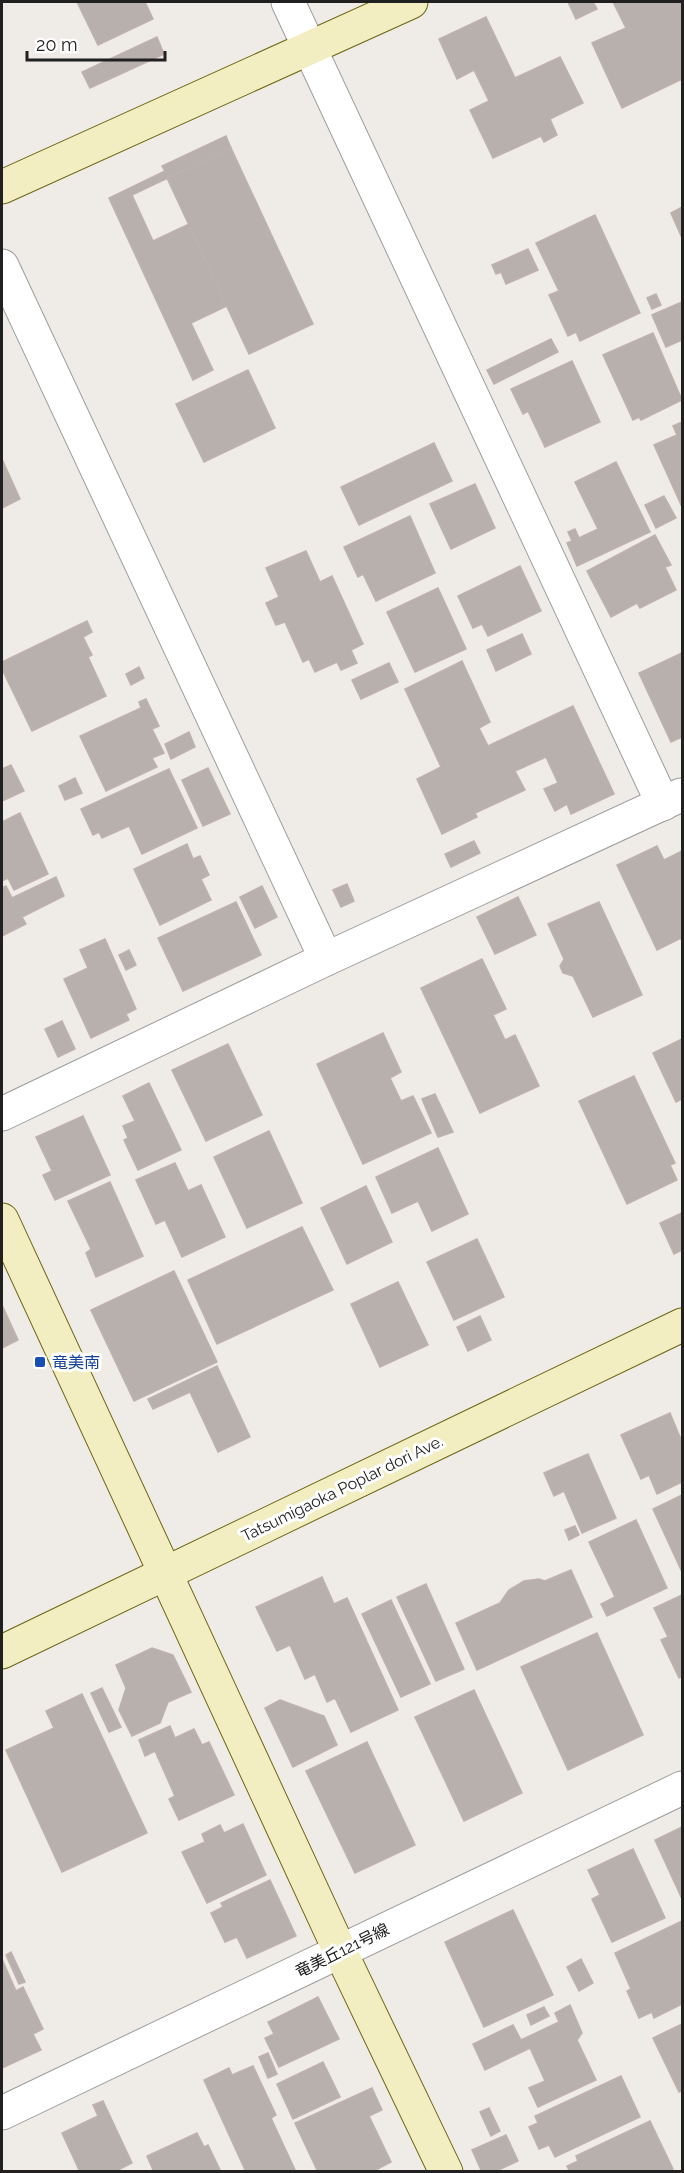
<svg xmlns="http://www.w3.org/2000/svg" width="684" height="2173" font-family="Raleway,'Noto Sans JP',sans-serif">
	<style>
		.building { fill: #b8b0ad; stroke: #bfb1ab; stroke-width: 1.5 }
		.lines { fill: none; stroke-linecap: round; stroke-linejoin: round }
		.street-casing { stroke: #9d9d9d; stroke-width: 35 }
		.secondary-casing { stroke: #6c6712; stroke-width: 35 }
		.street { stroke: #fff; stroke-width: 33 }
		.secondary { stroke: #f3eec2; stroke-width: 33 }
		.transit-dot { fill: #1a4fb4; stroke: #fff; stroke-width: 2 }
		.labels { text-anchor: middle; stroke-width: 6; stroke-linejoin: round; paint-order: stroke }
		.transit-label { font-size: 16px; fill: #164399; stroke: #fff; text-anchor: start }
		.street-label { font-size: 16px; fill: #202020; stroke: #fff }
	</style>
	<rect width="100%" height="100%" fill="#efebe7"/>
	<g class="building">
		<path d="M77 2H145L153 19 98 45Z"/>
		<path d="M568 2H593L597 9 576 19Z"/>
		<path d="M613 2H682V79L622 108 592 43 626 28Z"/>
		<path d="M486 17 515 78 560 57 583 103 550 119 557 135 544 142 541 136 493 158 470 110 489 101 474 70 457 79 439 39Z"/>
		<path d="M157 37 164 54 90 88 82 72Z"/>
		<path d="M226 136 231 148 132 195 153 241 189 224 227 306 191 323 213 370 193 380 109 198 165 171 162 166Z"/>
		<path d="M231 148 313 324 249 354 167 178Z"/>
		<path d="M682 207V238L671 213Z"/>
		<path d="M595 215 640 313 580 341 576 332 568 336 549 295 559 291 536 243Z"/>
		<path d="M528 249 538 270 506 284 501 272 496 274 492 265Z"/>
		<path d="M656 294 661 305 652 309 647 298Z"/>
		<path d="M682 302V340L666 347 652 315Z"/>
		<path d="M653 333 682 400 641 420 639 417 633 420 603 355Z"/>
		<path d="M551 339 558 352 494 384 487 370Z"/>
		<path d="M572 361 600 422 545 447 528 411 523 414 511 389Z"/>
		<path d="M248 370 275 428 204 462 176 404Z"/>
		<path d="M682 422V507L654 445 677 435 673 426Z"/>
		<path d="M434 443 452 481 359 525 341 487Z"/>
		<path d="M2 459 20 499 2 508Z"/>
		<path d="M616 462 650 532 577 566 567 543 572 541 568 532 575 529 579 538 598 529 575 482Z"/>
		<path d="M475 484 495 528 451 549 430 504Z"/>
		<path d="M664 496 676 518 656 528 645 505Z"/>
		<path d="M410 516 435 573 376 601 363 574 358 577 344 547Z"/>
		<path d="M655 535 671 565 665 567 676 590 640 608 637 603 611 617 587 571Z"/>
		<path d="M306 551 320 582 332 576 363 644 351 650 357 663 341 670 337 662 315 672 309 659 303 662 285 622 276 625 266 603 279 597 266 568Z"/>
		<path d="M520 566 541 611 488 636 482 624 473 628 458 596Z"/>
		<path d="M438 588 466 649 415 672 387 612Z"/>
		<path d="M87 621 92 632 83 637 92 655 88 657 106 696 32 731 2 669V662Z"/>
		<path d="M522 634 531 654 496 671 487 650Z"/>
		<path d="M682 653V737L671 742 639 673Z"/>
		<path d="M462 661 490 722 479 728 488 746 573 706 614 794 571 814 567 804 555 811 544 789 558 783 546 757 515 771 525 790 475 813 477 817 442 834 417 779 441 767 405 689Z"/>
		<path d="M389 663 398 682 361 699 352 680Z"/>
		<path d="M139 667 144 678 131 685 126 674Z"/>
		<path d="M146 699 159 726 152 729 164 753 152 758 157 767 106 791 80 736 141 708 139 702Z"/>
		<path d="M189 732 195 747 171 759 165 744Z"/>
		<path d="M11 765 24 791 2 801V769Z"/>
		<path d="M208 768 230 814 203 826 182 780Z"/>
		<path d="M169 769 197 828 142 854 129 826 102 838 99 832 93 835 81 809Z"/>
		<path d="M75 778 82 793 65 800 59 786Z"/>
		<path d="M20 813 48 874 14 890 8 878 2 881V822Z"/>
		<path d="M474 841 480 853 451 867 445 854Z"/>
		<path d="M187 844 193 859 200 856 209 875 201 879 211 900 160 925 134 869Z"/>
		<path d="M657 846 664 860 682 851V942L681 938 657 950 617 865Z"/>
		<path d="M56 877 64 896 22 917 26 924 2 936V888L6 886 12 898Z"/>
		<path d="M347 884 354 901 341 907 333 890Z"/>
		<path d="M262 886 277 917 255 928 240 897Z"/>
		<path d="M518 897 536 935 495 954 477 917Z"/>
		<path d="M236 902 261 955 183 991 158 938Z"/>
		<path d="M599 902 642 995 593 1017 573 976 563 973 560 966 564 959 548 924Z"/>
		<path d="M105 939 136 1009 126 1014 129 1020 91 1038 64 979 88 968 80 950Z"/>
		<path d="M129 950 136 965 126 970 119 955Z"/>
		<path d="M482 959 506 1009 493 1015 505 1040 515 1035 539 1086 480 1113 421 988Z"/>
		<path d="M62 1021 75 1049 58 1057 45 1029Z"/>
		<path d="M383 1033 401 1072 390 1078 401 1101 413 1096 431 1133 363 1164 317 1064Z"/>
		<path d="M682 1039V1099L676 1102 653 1053Z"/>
		<path d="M228 1044 262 1115 206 1141 172 1070Z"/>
		<path d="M634 1076 675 1163 670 1165 677 1180 627 1204 579 1101Z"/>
		<path d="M149 1083 181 1150 138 1170 124 1140 128 1138 123 1126 135 1121 123 1096Z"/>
		<path d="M435 1094 453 1132 438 1137 422 1099Z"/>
		<path d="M83 1116 110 1175 55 1200 43 1175 52 1171 36 1137Z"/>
		<path d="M269 1131 302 1203 247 1228 214 1157Z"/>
		<path d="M438 1148 468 1214 432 1231 418 1201 392 1213 376 1177Z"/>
		<path d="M175 1163 188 1191 201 1185 225 1237 182 1257 165 1220 156 1224 136 1180Z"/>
		<path d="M110 1182 143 1256 96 1277 86 1253 91 1249 68 1201Z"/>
		<path d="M366 1186 392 1242 347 1264 321 1208Z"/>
		<path d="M682 1213V1250L674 1254 660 1223Z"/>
		<path d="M302 1227 333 1290 217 1344 188 1280Z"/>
		<path d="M477 1239 504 1297 454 1320 427 1262Z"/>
		<path d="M174 1271 217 1362 134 1401 91 1310Z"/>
		<path d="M398 1282 428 1345 380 1367 351 1304Z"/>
		<path d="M2 1305 18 1340 2 1348Z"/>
		<path d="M480 1316 491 1340 468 1351 457 1327Z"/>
		<path d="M217 1366 250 1437 218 1452 190 1392 153 1409 148 1399Z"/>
		<path d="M670 1413 682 1442V1482L657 1494 649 1475 641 1479 621 1435Z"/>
		<path d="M588 1454 616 1518 582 1533 564 1491 554 1496 544 1473Z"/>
		<path d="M682 1495V1572L653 1509Z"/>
		<path d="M636 1520 667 1588 607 1616 601 1604 615 1597 589 1542Z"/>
		<path d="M575 1526 579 1535 569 1540 565 1530Z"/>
		<path d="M571 1570 592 1617 477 1670 456 1623 500 1603 509 1590 524 1581 539 1579 545 1581Z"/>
		<path d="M322 1577 334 1604 347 1598 398 1710 351 1732 335 1698 327 1702 315 1674 305 1679 290 1645 277 1651 256 1607Z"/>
		<path d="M426 1584 464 1669 436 1681 397 1597Z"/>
		<path d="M682 1595V1676L679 1678 661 1640 668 1637 654 1608Z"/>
		<path d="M391 1600 430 1684 401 1697 362 1614Z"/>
		<path d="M597 1633 643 1735 568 1770 521 1667Z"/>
		<path d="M152 1648 173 1655 191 1692 168 1702 160 1723 132 1736 119 1710 126 1688 116 1665Z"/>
		<path d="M102 1688 121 1727 109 1732 91 1693Z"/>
		<path d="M474 1690 522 1793 464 1821 415 1717Z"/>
		<path d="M82 1694 147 1833 62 1872 6 1750 54 1728 46 1711Z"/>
		<path d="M280 1700 324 1716 337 1745 293 1767 265 1708Z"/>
		<path d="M170 1726 175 1738 194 1729 202 1745 209 1742 234 1795 179 1820 169 1799 175 1796 155 1751 145 1756 139 1740Z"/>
		<path d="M367 1742 415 1845 355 1873 306 1771Z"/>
		<path d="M243 1824 266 1875 207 1903 182 1852 205 1842 202 1834 220 1825 224 1833Z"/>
		<path d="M682 1827V1899L655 1840Z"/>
		<path d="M633 1849 665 1918 612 1942 592 1899 600 1895 588 1870Z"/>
		<path d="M270 1880 296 1936 247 1958 237 1937 225 1942 211 1913 223 1907 221 1903Z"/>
		<path d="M513 1910 553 1995 484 2027 445 1942Z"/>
		<path d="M682 1921V2004L654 2018 652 2012 639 2018 627 1991 631 1989 615 1953Z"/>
		<path d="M11 1952 25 1982 19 1984 6 1955Z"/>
		<path d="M2 1959 16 1991 23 1987 43 2029 33 2034 41 2050 2 2068Z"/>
		<path d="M581 1959 593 1983 579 1991 567 1967Z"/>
		<path d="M318 1997 339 2039 279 2067 265 2038 274 2034 268 2022Z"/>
		<path d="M570 2005 582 2033 577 2040 596 2080 538 2107 529 2088 545 2081 530 2048 485 2070 473 2044 513 2025 521 2040 559 2022 555 2013Z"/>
		<path d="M544 2007 549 2016 531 2025 527 2015Z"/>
		<path d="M682 2024V2091L679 2092 653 2038Z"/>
		<path d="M268 2053 277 2074 268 2078 259 2057Z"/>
		<path d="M323 2062 340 2097 293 2119 277 2084Z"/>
		<path d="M253 2066 276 2115 271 2118 296 2172H246L204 2080 229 2068 232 2075Z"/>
		<path d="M621 2076 640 2117 555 2157 549 2145 539 2149 529 2127 538 2123 535 2116Z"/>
		<path d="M372 2088 382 2110 369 2116 391 2162 372 2172H318L295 2123Z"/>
		<path d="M103 2101 132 2163 114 2172H80L62 2133 98 2116 93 2105Z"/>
		<path d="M489 2108 500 2131 491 2136 480 2112Z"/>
		<path d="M650 2121 673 2169 668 2172H570L567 2166 578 2161 576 2156Z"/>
		<path d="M197 2133 204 2147 208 2145 221 2172H154L147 2156Z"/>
		<path d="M506 2135 518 2161 494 2172H482L472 2150Z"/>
	</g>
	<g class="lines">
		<defs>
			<g id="street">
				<path d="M288 2 663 804"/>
				<path d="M2 266 326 959"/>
				<path d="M2 1114 326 959 681 795"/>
				<path d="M2 2113 682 1788"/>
			</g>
			<g id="secondary">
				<path d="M2 187 411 2"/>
				<path d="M2 1220 340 1951 446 2172"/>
				<path d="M2 1652 682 1325"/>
			</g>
		</defs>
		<use href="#street" class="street-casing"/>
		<use href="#secondary" class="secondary-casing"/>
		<use href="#street" class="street"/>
		<use href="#secondary" class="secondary"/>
	</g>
	<rect class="transit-dot" x="34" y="1356" width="12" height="12" rx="3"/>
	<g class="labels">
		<g class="transit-label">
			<text x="52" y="1368">竜美南</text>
		</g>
		<g class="street-label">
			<text transform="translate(342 1488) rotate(-26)" y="6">Tatsumigaoka Poplar dori Ave.</text>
			<text transform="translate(342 1950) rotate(-26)" y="6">竜美丘121号線</text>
		</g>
	</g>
	<rect width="684" height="2173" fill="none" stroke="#202020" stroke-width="6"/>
	<path d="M27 51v9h138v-9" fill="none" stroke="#202020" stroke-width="3"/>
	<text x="36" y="51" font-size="18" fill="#202020" stroke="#ffffff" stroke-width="4.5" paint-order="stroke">20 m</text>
</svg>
